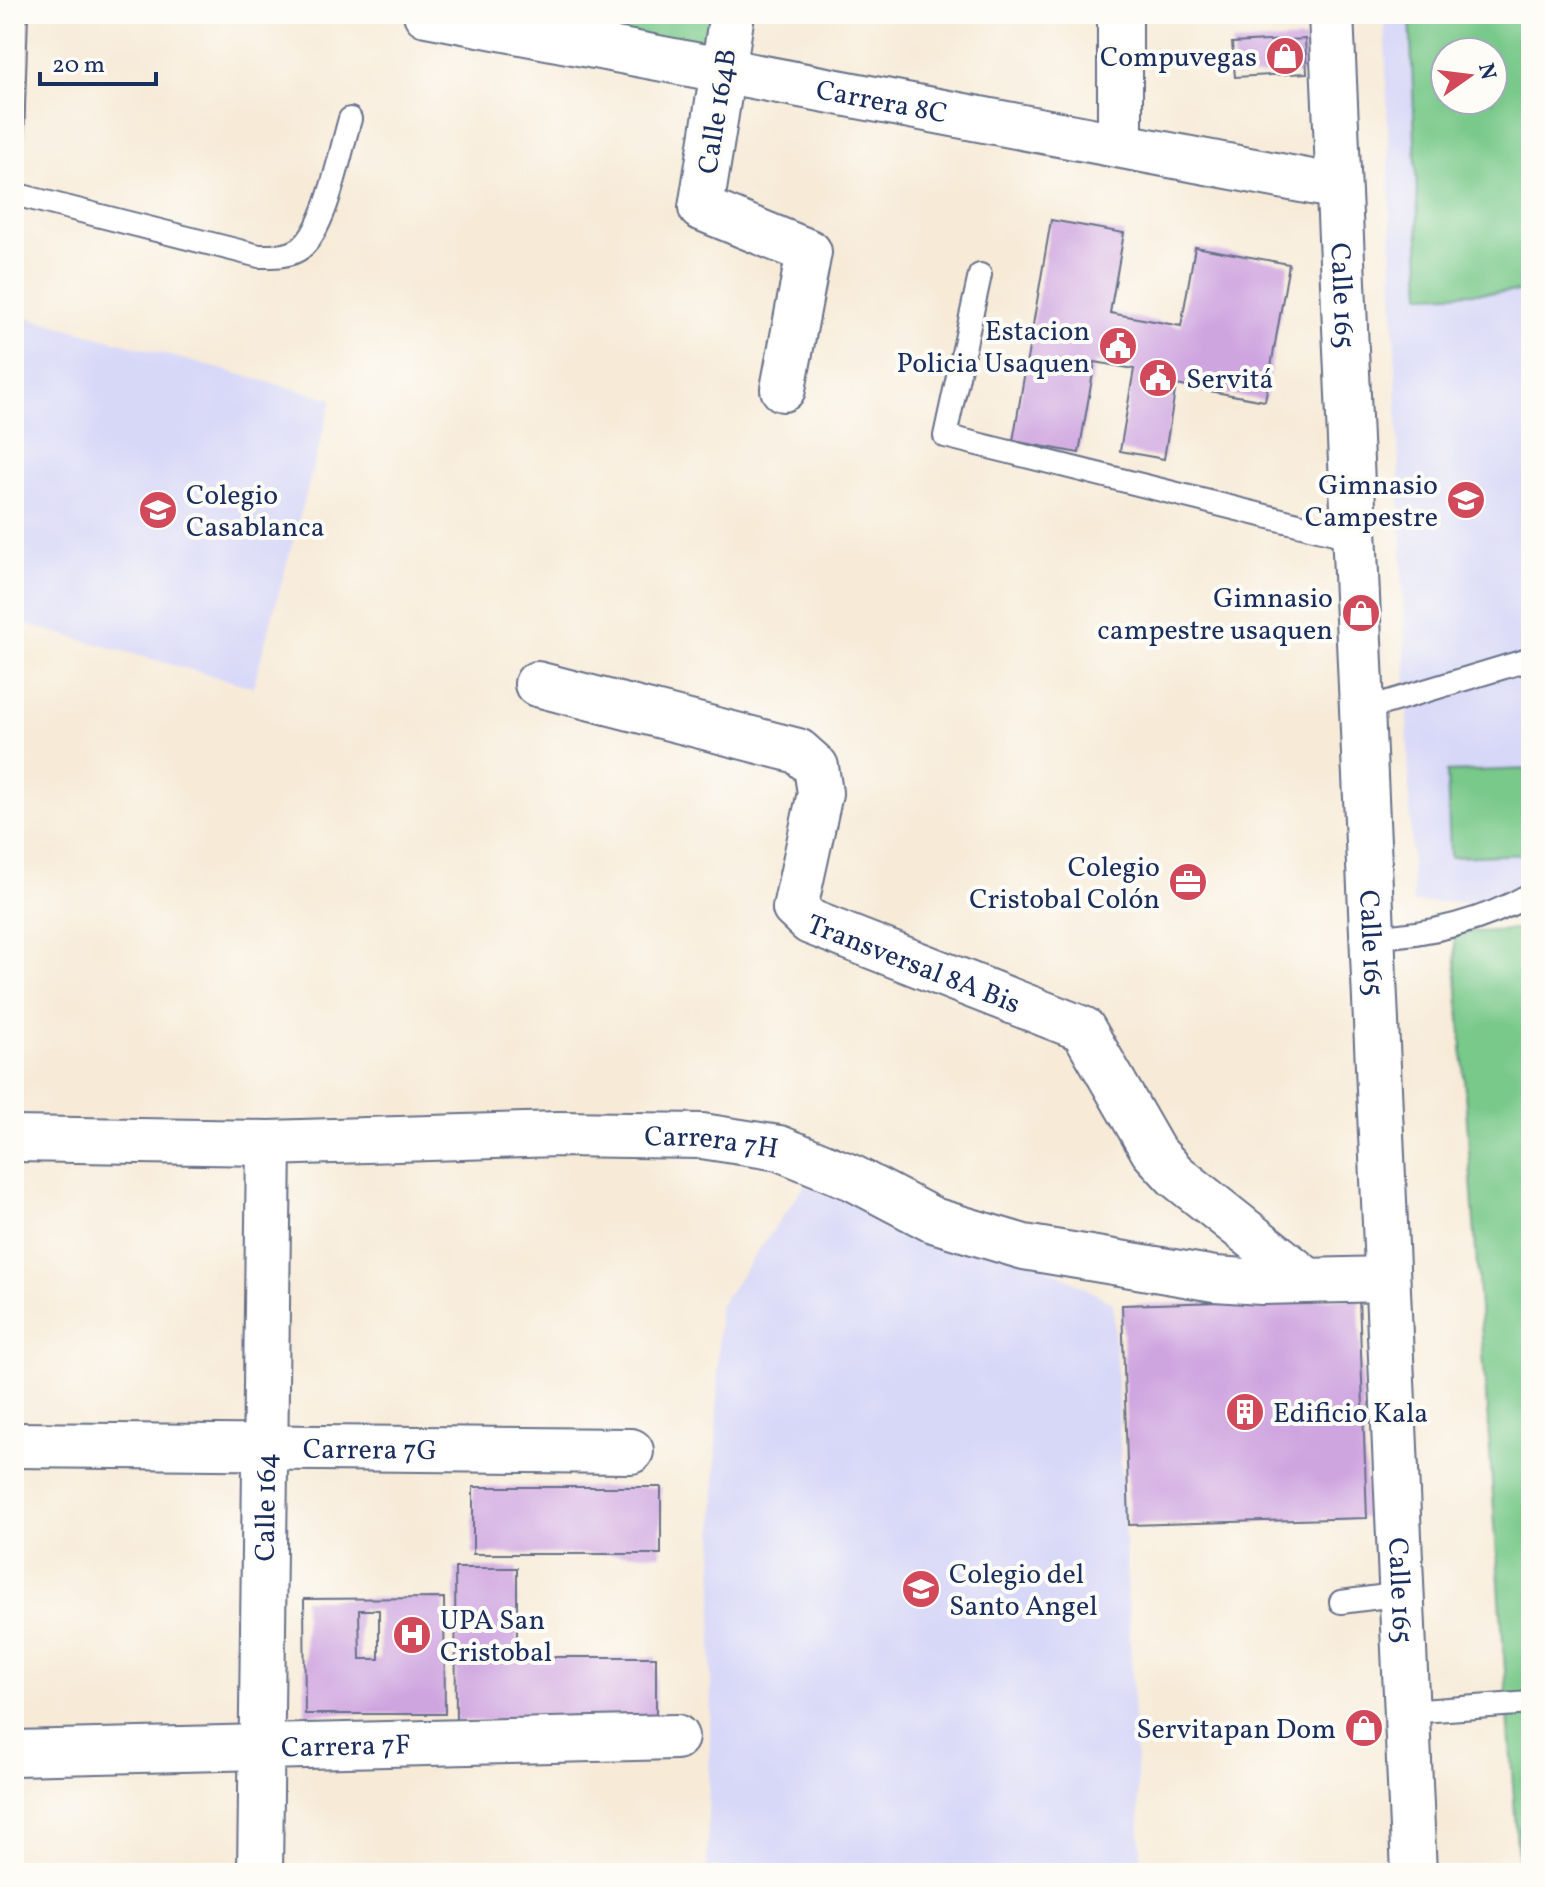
<svg xmlns="http://www.w3.org/2000/svg" width="1545" height="1887" font-family="Vollkorn,serif">
	<style>
		.built { fill: #d7d7f8; fill-rule: evenodd }
		.green { fill: #79c98a; stroke: #4a7c74; stroke-width: 2; fill-rule: evenodd }
		.building { fill: #cfa5e0; fill-rule: evenodd }
		.lines { fill: none; stroke-linecap: round; stroke-linejoin: round }
		.service-casing { stroke: #687189; stroke-width: 26 }
		.minor-casing { stroke: #687189; stroke-width: 48 }
		.tertiary-casing { stroke: #687189; stroke-width: 48 }
		.service { stroke: #fff; stroke-width: 22 }
		.minor { stroke: #fff; stroke-width: 44 }
		.tertiary { stroke: #fff; stroke-width: 44 }
		.labels { text-anchor: middle; stroke-width: 8; stroke-linejoin: round; paint-order: stroke }
		.poi-label { font-size: 28px; fill: #1b2f5e; stroke: #fdfcf7; text-anchor: end }
		.street-label { font-size: 28px; fill: #1b2f5e; stroke: #fdfcf7 }
	</style>
	<rect width="100%" height="100%" fill="#fdfcf7"/>
	<filter id="ink" filterUnits="userSpaceOnUse"><feTurbulence type="fractalNoise" baseFrequency=".0125" numOctaves="2"/><feDisplacementMap in="SourceGraphic" scale="16" xChannelSelector="R" yChannelSelector="G"/><feConvolveMatrix kernelMatrix="1 2 1 2 8 2 1 2 1" color-interpolation-filters="sRGB"/></filter>
	<filter id="wash" filterUnits="userSpaceOnUse"><feTurbulence type="fractalNoise" baseFrequency=".006" numOctaves="4" result="noise"/><feDisplacementMap in="SourceGraphic" scale="32" xChannelSelector="R" yChannelSelector="G"/><feGaussianBlur stdDeviation="1.8" result="paint"/><feColorMatrix in="noise" values="0 0 0 0 0 0 0 0 0 0 0 0 0 0 0 0 0 1.4 0 .05"/><feComposite in="paint" operator="in"/></filter>
	<g filter="url(#wash)">
		<rect width="100%" height="100%" fill="#f7ebd8"/>
		<g class="built">
			<path d="M1384 14H1531V900L1413 903ZM1445 52H1493V100H1445Z"/>
			<path d="M14 314 332 399 253 687 14 621Z"/>
			<path d="M805 1185 1041 1264 1113 1303 1142 1873H707L719 1306Z"/>
		</g>
		<g class="green">
			<path d="M504 14H733L727 60Z"/>
			<path d="M1410 14H1531V291L1421 295ZM1445 52H1493V100H1445Z"/>
			<path d="M1531 769V854L1450 857 1447 772Z"/>
			<path d="M1531 929V1873H1519L1454 933Z"/>
		</g>
		<g id="blocks">
			<g class="building">
				<path d="M14 14H28L24 138 14 137Z"/>
				<path d="M1305 39 1307 73 1235 77 1232 43Z"/>
				<path d="M1051 220 1124 233 1110 313 1181 326 1195 247 1289 264 1265 401 1176 385 1164 459 1120 451 1134 369 1095 362 1079 453 1013 441Z"/>
				<path d="M1359 1298 1367 1518 1129 1525 1122 1305Z"/>
				<rect x="473" y="1487" width="188" height="67"/>
				<path d="M455 1568H517V1657H656V1722L456 1721Z"/>
				<path d="M444 1598 445 1714H305L304 1599ZM359 1610H379V1659H360Z"/>
				<path d="M1523 1831H1531V1873H1526Z"/>
			</g>
		</g>
	</g>
	<g filter="url(#ink)">
		<use href="#blocks" fill-opacity="0" stroke="#687189" stroke-width="2"/>
		<g class="lines">
			<defs>
				<g id="service">
					<path d="M14 194 259 256C273 256 289 257 301 248 327 227 340 152 350 119"/>
					<path d="M980 275 945 436 1354 538"/>
					<path d="M1362 710 1531 659"/>
					<path d="M1372 937C1427 935 1483 921 1531 894"/>
					<path d="M1341 1602 1402 1594"/>
					<path d="M1407 1712 1531 1703"/>
				</g>
				<g id="minor">
					<path id="s1" d="M426 14 1338 187"/>
					<path d="M732 14 701 208 809 252 783 389"/>
					<path d="M1120 145V14"/>
					<path id="s2" d="M537 684 798 751 816 767 820 793 795 908 810 922 1083 1029 1153 1151 1175 1175 1307 1280"/>
					<path id="s3" d="M14 1139 269 1143 559 1134 702 1136 779 1148 853 1178 933 1220 1024 1247 1215 1279 1262 1282 1387 1279"/>
					<path id="s4" d="M14 1445 631 1451"/>
					<path id="s5" d="M14 1753 676 1737"/>
					<path id="s6" d="M260 1873 269 1143"/>
				</g>
				<g id="tertiary">
					<path id="s7" d="M1331 14 1414 1873"/>
				</g>
			</defs>
			<use href="#service" class="service-casing"/>
			<use href="#minor" class="minor-casing"/>
			<use href="#tertiary" class="tertiary-casing"/>
			<use href="#service" class="service"/>
			<use href="#minor" class="minor"/>
			<use href="#tertiary" class="tertiary"/>
		</g>
	</g>
	<defs>
		<symbol id="shop-disc" viewBox="-11 -11 22 22"><circle r="9.5" fill="#d1495b" stroke="#fdfcf7"/><path d="M-5-2.5h2.3a2.7 3.5 0 0 1 5.4 0H5L5.5 6h-11ZM-1.5-2.5h3a1.5 2.3 0 0 0-3 0Z" fill="#fff"/></symbol>
		<symbol id="civic-disc" viewBox="-11 -11 22 22"><circle r="9.5" fill="#d1495b" stroke="#fdfcf7"/><path d="M-.6-6.5H3V-4.5H.6V-3L4-1V1h2V6H-6V1h2V-1L-.6-3ZM-1.2 2.5V6h2.4V2.5Z" fill="#fff"/></symbol>
		<symbol id="school-disc" viewBox="-11 -11 22 22"><circle r="9.5" fill="#d1495b" stroke="#fdfcf7"/><path d="M0-5L7-2L0 1L-7-2ZM-4 1L0 2.5L4 1V4Q0 6-4 4Z" fill="#fff"/></symbol>
		<symbol id="office-disc" viewBox="-11 -11 22 22"><circle r="9.5" fill="#d1495b" stroke="#fdfcf7"/><path d="M-6-3h4V-5.5h4V-3h4V5H-6ZM-1-4.5V-3h2v-1.5ZM-6 0V1H6V0Z" fill="#fff"/></symbol>
		<symbol id="building-disc" viewBox="-11 -11 22 22"><circle r="9.5" fill="#d1495b" stroke="#fdfcf7"/><path d="M-4-6H4V6H1V3H-1V6H-4ZM-2.5-4.3h1.7v1.8h-1.7ZM.8-4.3h1.7v1.8H.8ZM-2.5-1h1.7V.8h-1.7ZM.8-1h1.7V.8H.8Z" fill="#fff"/></symbol>
		<symbol id="hospital-disc" viewBox="-11 -11 22 22"><circle r="9.5" fill="#d1495b" stroke="#fdfcf7"/><path d="M-5-5h3v3.5h4V-5h3V5h-3V1.5h-4V5h-3Z" fill="#fff"/></symbol>
	</defs>
	<g fill-rule="evenodd">
		<use href="#shop-disc" x="1263" y="34" width="44" height="44"/>
		<use href="#civic-disc" x="1096" y="324" width="44" height="44"/>
		<use href="#civic-disc" x="1136" y="356" width="44" height="44"/>
		<use href="#school-disc" x="1444" y="478" width="44" height="44"/>
		<use href="#school-disc" x="136" y="488" width="44" height="44"/>
		<use href="#shop-disc" x="1339" y="591" width="44" height="44"/>
		<use href="#office-disc" x="1166" y="860" width="44" height="44"/>
		<use href="#building-disc" x="1223" y="1390" width="44" height="44"/>
		<use href="#school-disc" x="899" y="1567" width="44" height="44"/>
		<use href="#hospital-disc" x="390" y="1613" width="44" height="44"/>
		<use href="#shop-disc" x="1342" y="1706" width="44" height="44"/>
	</g>
	<g class="labels">
		<g class="poi-label">
			<text x="1257" y="66">Compuvegas</text>
			<text x="1090" y="340">Estacion<tspan x="1090" dy="32">Policia Usaquen</tspan></text>
			<text x="1186" y="388" text-anchor="start">Servitá</text>
			<text x="1438" y="494">Gimnasio<tspan x="1438" dy="32">Campestre</tspan></text>
			<text x="186" y="504" text-anchor="start">Colegio<tspan x="186" dy="32">Casablanca</tspan></text>
			<text x="1333" y="607">Gimnasio<tspan x="1333" dy="32">campestre usaquen</tspan></text>
			<text x="1160" y="876">Colegio<tspan x="1160" dy="32">Cristobal Colón</tspan></text>
			<text x="1273" y="1422" text-anchor="start">Edificio Kala</text>
			<text x="949" y="1583" text-anchor="start">Colegio del<tspan x="949" dy="32">Santo Angel</tspan></text>
			<text x="440" y="1629" text-anchor="start">UPA San<tspan x="440" dy="32">Cristobal</tspan></text>
			<text x="1336" y="1738">Servitapan Dom</text>
		</g>
		<g class="street-label">
			<text dy="10" stroke="none"><textPath href="#s1" startOffset="464">Carrera 8C</textPath></text>
			<text transform="translate(716 111) rotate(-81)" y="10">Calle 164B</text>
			<text dy="10" stroke="none"><textPath href="#s7" startOffset="282">Calle 165</textPath></text>
			<text dy="10" stroke="none"><textPath href="#s7" startOffset="930">Calle 165</textPath></text>
			<text dy="10" stroke="none"><textPath href="#s2" startOffset="570">Transversal 8A Bis</textPath></text>
			<text dy="10" stroke="none"><textPath href="#s3" startOffset="698">Carrera 7H</textPath></text>
			<text dy="10" stroke="none"><textPath href="#s4" startOffset="356">Carrera 7G</textPath></text>
			<text dy="10" stroke="none"><textPath href="#s6" startOffset="366">Calle 164</textPath></text>
			<text dy="10" stroke="none"><textPath href="#s7" startOffset="1578">Calle 165</textPath></text>
			<text dy="10" stroke="none"><textPath href="#s5" startOffset="332">Carrera 7F</textPath></text>
		</g>
	</g>
	<rect width="1545" height="1887" fill="none" stroke="#fdfcf7" stroke-width="48"/>
	<g transform="translate(1469 76) rotate(76)"><circle r="38" fill="#fdfcf7" stroke="#a3aaba" stroke-width="2"/>
	<path d="M0-6L14 30L0 20L-14 30Z" fill="#d1495b"/>
	<text y="-12" font-size="22" font-weight="bold" text-anchor="middle" fill="#1b2f5e">N</text>
	</g>
	<path d="M40 72v12h116v-12" fill="none" stroke="#1b2f5e" stroke-width="4"/>
	<text x="52" y="72" font-size="24" fill="#1b2f5e" stroke="#fdfcf7" stroke-width="6" paint-order="stroke">20 m</text>
</svg>
